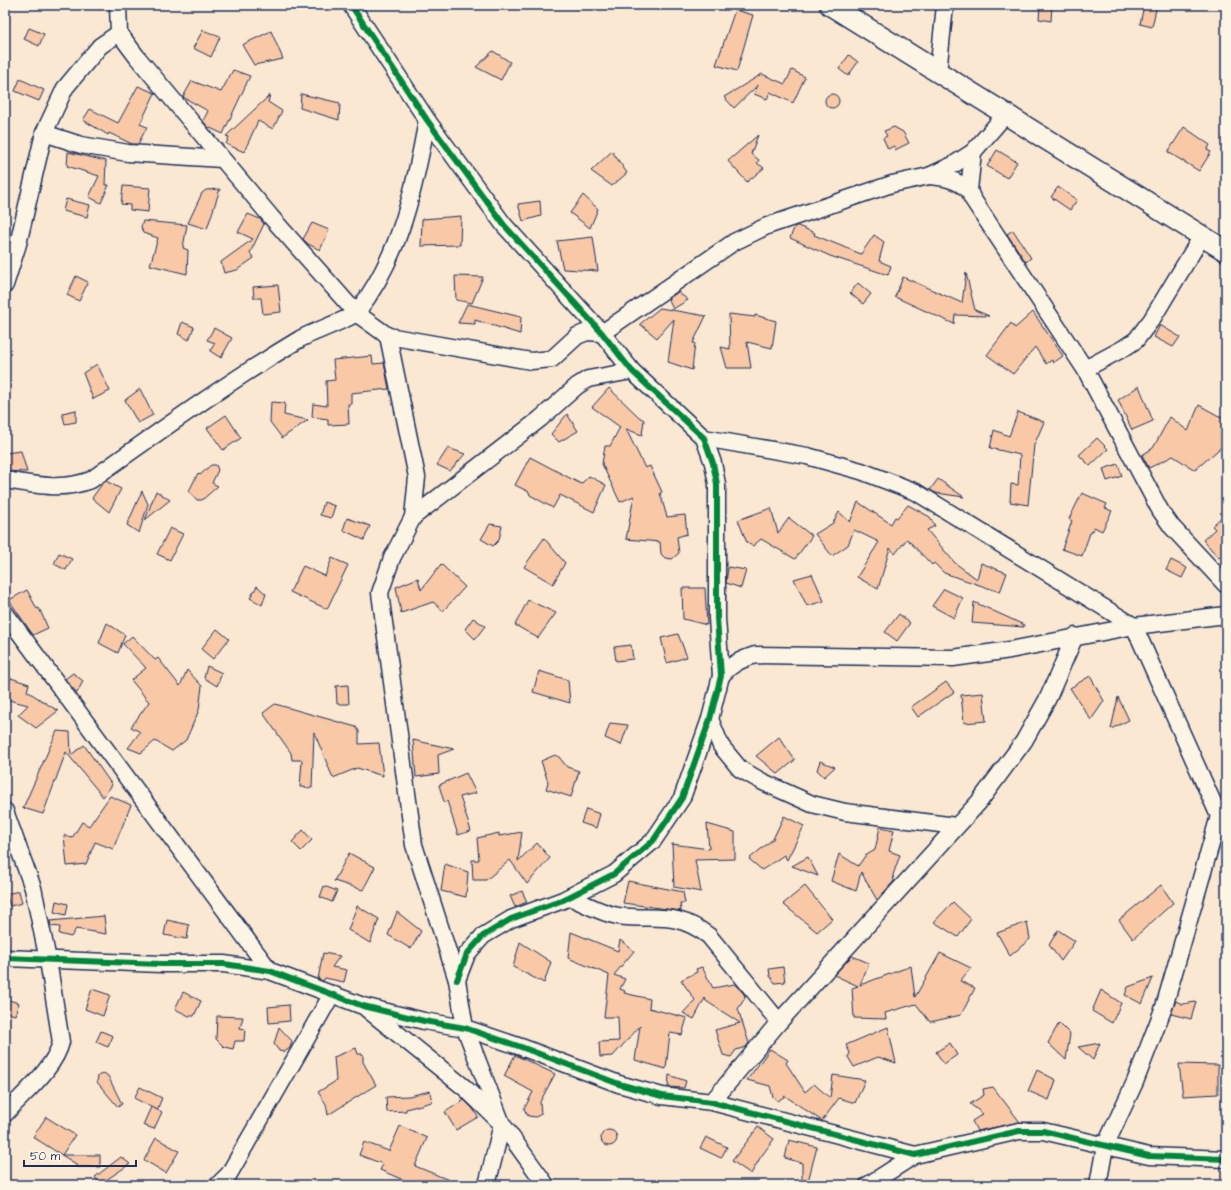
<svg xmlns="http://www.w3.org/2000/svg" width="1231" height="1190" font-family="'Architects Daughter',sans-serif">
	<style>
		.building { fill: #f8c8a7; stroke: #1b2f5e }
		.lines { fill: none; stroke-linecap: round; stroke-linejoin: round }
		.minor-casing { stroke: #1b2f5e; stroke-width: 19 }
		.tertiary-casing { stroke: #1b2f5e; stroke-width: 23 }
		.minor { stroke: #fcf5e5; stroke-width: 16 }
		.tertiary { stroke: #fcf5e5; stroke-width: 20 }
		.cycleway-casing { stroke: #fcf5e5; stroke-width: 8 }
		.cycleway { stroke: #00873e; stroke-width: 6 }
	</style>
	<rect width="100%" height="100%" fill="#fbe8d2"/>
	<filter id="ink" filterUnits="userSpaceOnUse"><feTurbulence type="fractalNoise" baseFrequency=".025" numOctaves="2"/><feDisplacementMap in="SourceGraphic" scale="8" xChannelSelector="R" yChannelSelector="G"/><feConvolveMatrix kernelMatrix="1 2 1 2 8 2 1 2 1" color-interpolation-filters="sRGB"/></filter>
	<g filter="url(#ink)">
		<g class="building">
			<path d="M1040 5H1052L1051 21 1039 19Z"/>
			<path d="M1144 5H1157L1152 27 1140 24Z"/>
			<path d="M735 10 753 15 737 71 716 65Z"/>
			<path d="M29 28 44 34 39 46 24 39Z"/>
			<path d="M203 30 220 37 211 57 193 48Z"/>
			<path d="M271 31 283 59 254 65 242 45Z"/>
			<path d="M493 51 510 62 501 80 476 67Z"/>
			<path d="M849 55 858 62 848 76 839 69Z"/>
			<path d="M233 70 250 76 223 134 208 127 203 121 208 111 183 97 192 81 221 92Z"/>
			<path d="M792 70 805 77 793 103 770 92 767 99 754 94 758 85 734 108 724 97 762 74 785 84Z"/>
			<path d="M20 79 44 90 39 101 15 91Z"/>
			<path d="M138 86 155 93 140 124 147 127 138 144H132L109 133 108 135 83 120 90 109 118 123Z"/>
			<path d="M301 94 340 103 339 120 300 108Z"/>
			<circle cx="832" cy="101" r="7"/>
			<path d="M270 95 268 102 282 111 273 129 258 121 244 152 226 144 229 137 226 136Z"/>
			<path d="M894 127 903 132 909 143 895 150 894 146 888 149 883 138 887 136 884 131Z"/>
			<path d="M1184 127 1210 145 1207 150 1211 152 1199 171 1168 152Z"/>
			<path d="M758 135 751 154 759 160 757 163 764 168 747 182 728 161Z"/>
			<path d="M997 150 1017 162 1007 178 987 166Z"/>
			<path d="M612 151 627 173 612 186 591 171Z"/>
			<path d="M68 152 106 161 105 185H109L101 203 89 197 99 176 67 166Z"/>
			<path d="M123 186 150 188 148 212 130 210V205L121 204Z"/>
			<path d="M1058 187 1077 200 1070 210 1051 197Z"/>
			<path d="M220 189 207 229 188 223 202 193 206 190Z"/>
			<path d="M583 195 598 209 590 228 570 213Z"/>
			<path d="M66 199 90 205 87 217 63 211Z"/>
			<path d="M540 201 541 216 523 221 518 204Z"/>
			<path d="M248 214 260 219 264 224 250 253 254 258 237 270 224 273 221 262 253 239 238 232Z"/>
			<path d="M461 216 460 245 421 246 422 219Z"/>
			<path d="M143 221 187 225 183 248 188 250 187 274 150 265 158 238 143 233 141 227Z"/>
			<path d="M312 223 329 230 320 250 308 244 303 239Z"/>
			<path d="M795 226H798L815 233 814 235 861 254 874 235 884 242 879 261 891 266 888 275 830 256 790 238Z"/>
			<path d="M1013 230 1031 258 1026 262 1007 234Z"/>
			<path d="M593 237 598 271 563 269 557 241Z"/>
			<path d="M966 273 975 310 989 316 955 315 954 324 895 297 903 277 962 303Z"/>
			<path d="M76 276 88 282 79 301 67 295Z"/>
			<path d="M455 276 483 277 472 303 456 300Z"/>
			<path d="M858 283 871 294 863 304 850 293Z"/>
			<path d="M278 285 281 312 263 314 261 298H254L253 287Z"/>
			<path d="M678 292 688 300 673 309 668 299Z"/>
			<path d="M467 304 521 317 520 334 475 320V324L458 323Z"/>
			<path d="M660 308 706 316 693 343H695L692 370 668 362 674 319 657 338 640 324Z"/>
			<path d="M1033 312 1063 356 1053 363 1052 360 1046 364 1035 347 1013 374 987 355 1011 323 1015 328Z"/>
			<path d="M729 314 755 317V315L776 321 772 348 747 342 751 368H727L721 347 730 349Z"/>
			<path d="M182 322 194 327 189 340 178 334Z"/>
			<path d="M1160 325 1180 337 1173 347 1154 337Z"/>
			<path d="M214 328 232 338 221 358 210 351 215 343 207 340Z"/>
			<path d="M372 356 373 364 384 363 389 389 351 393V404H348L349 424 328 425V419L312 417 313 404 327 406 326 381 335 380 333 360Z"/>
			<path d="M97 364 110 391 93 399 83 373Z"/>
			<path d="M1139 386 1153 421 1132 430 1118 400Z"/>
			<path d="M609 388 639 417 644 420 642 435 626 429 645 468 650 466 662 492 660 493 667 517 685 515 687 534 677 537 679 553 672 559 665 558 661 554 660 542 626 539 634 496 620 502 602 464 605 446H610L620 427 592 407Z"/>
			<path d="M140 389 153 415 138 423 125 400Z"/>
			<path d="M271 402 285 403 284 415 308 420 282 438 270 422Z"/>
			<path d="M1199 405 1226 420V443L1195 470 1173 456 1149 468 1142 455 1153 448 1170 417 1188 431Z"/>
			<path d="M76 410V422L65 424 62 413Z"/>
			<path d="M1018 412 1044 422 1034 445 1028 505 1010 502 1011 484 1018 485 1020 455 990 448 994 430 1009 436Z"/>
			<path d="M567 414 578 431 559 442 551 434Z"/>
			<path d="M226 415 241 438 223 450 207 428Z"/>
			<path d="M1097 438 1108 449 1090 466 1079 455Z"/>
			<path d="M448 448 465 454 450 471 437 465Z"/>
			<path d="M21 451 27 472 5 471V453Z"/>
			<path d="M530 457 581 484 589 476 606 485 594 512 560 495 553 508 530 495 529 492 515 485Z"/>
			<path d="M1118 464 1122 476 1107 481 1103 469Z"/>
			<path d="M211 465H216L218 470 212 483 218 486 202 500H197L189 491 198 473 200 475Z"/>
			<path d="M938 479 964 497 936 493 930 490Z"/>
			<path d="M106 481 121 489 109 512 92 498 102 484Z"/>
			<path d="M142 491 148 504 139 533 127 525Z"/>
			<path d="M156 491 170 500 145 520Z"/>
			<path d="M1082 493 1107 504 1105 508 1112 511 1102 531 1094 527 1093 531 1091 530 1082 556 1062 549 1072 521 1069 519Z"/>
			<path d="M324 502 335 506 331 518 320 515Z"/>
			<path d="M858 502 891 524 895 517 897 518 908 505 930 517 935 526 927 530 955 563 977 579 981 563 1007 573 1000 592 944 573 934 563 932 565 907 539 895 554 890 548 878 589 857 577 879 542 854 530 848 545 832 556 815 534 833 523 839 512 850 522Z"/>
			<path d="M771 508 778 533 789 518 812 536 795 559 761 539 753 546 747 543 738 520Z"/>
			<path d="M1226 513V551L1219 558 1203 540 1215 529 1212 526Z"/>
			<path d="M347 518 370 526 364 540 343 530Z"/>
			<path d="M490 524 502 526 499 540 493 546 481 539Z"/>
			<path d="M170 528 183 534 170 560 157 554Z"/>
			<path d="M544 538 565 563 553 584 524 567Z"/>
			<path d="M59 553 72 559 66 570 54 564Z"/>
			<path d="M332 558 348 565 327 609 290 592 303 566 325 576Z"/>
			<path d="M1171 560 1187 568 1182 578 1166 570Z"/>
			<path d="M441 564 465 587 443 611 433 602 401 613 396 587 418 578 421 590Z"/>
			<path d="M728 567 746 570 741 588 726 583Z"/>
			<path d="M812 574 824 601 807 606 794 579Z"/>
			<path d="M257 586 266 594 262 605 250 598Z"/>
			<path d="M682 588H705L707 625 683 619Z"/>
			<path d="M944 589 963 598 954 618 932 606Z"/>
			<path d="M27 590 37 609 39 608 48 628 33 635 9 600Z"/>
			<path d="M528 600 556 613 538 638 515 625Z"/>
			<path d="M974 602 1024 625V627L972 623Z"/>
			<path d="M899 614 910 623 897 641 885 632Z"/>
			<path d="M473 618 485 626 475 639 465 629Z"/>
			<path d="M107 623 125 635 118 653 99 643Z"/>
			<path d="M217 629 229 639 213 659 201 649Z"/>
			<path d="M678 634 687 657 667 663 661 638Z"/>
			<path d="M132 636 155 660 158 658 180 686 187 670 202 686 199 710 186 740 172 751 155 741 141 753 128 748 140 732 131 727 149 702 131 680 146 668 123 644Z"/>
			<path d="M631 645 633 659 616 661 614 647Z"/>
			<path d="M207 666 222 673 217 686 204 678Z"/>
			<path d="M539 671 568 680 570 703 533 692Z"/>
			<path d="M73 673 83 681 77 693 65 679Z"/>
			<path d="M1090 676 1104 701 1091 720 1070 688Z"/>
			<path d="M11 678 29 684 27 691 58 711 36 728 18 715 28 705 5 699Z"/>
			<path d="M946 682 954 692 918 717 911 707Z"/>
			<path d="M348 685 349 704H337L336 686Z"/>
			<path d="M983 693 986 721 964 723 961 695Z"/>
			<path d="M1118 697 1129 720 1111 729Z"/>
			<path d="M275 704 356 727 359 731V744L379 743 383 776 357 768 333 778 314 732 312 788 300 787 302 760H292L291 753 263 713Z"/>
			<path d="M610 723 628 725 621 745 605 738Z"/>
			<path d="M57 731 70 732 71 755 84 745 112 785 103 797 66 752 43 814 23 808Z"/>
			<path d="M779 737 795 760 778 774 756 756Z"/>
			<path d="M413 740 454 749 438 755 439 774 416 777Z"/>
			<path d="M555 755 559 757 567 767 579 771 571 797 546 789 548 782 541 761Z"/>
			<path d="M820 761 835 767 824 777 817 770Z"/>
			<path d="M466 773 476 793 460 797 471 831 458 835 447 801 444 802 439 785Z"/>
			<path d="M110 796 131 805 113 849 95 842 86 864 67 866 64 835 72 838 82 822 89 826Z"/>
			<path d="M586 809 600 814 596 828 581 823Z"/>
			<path d="M784 816 804 826 787 860 784 855 762 870 749 859 773 839Z"/>
			<path d="M707 824 735 832V859L695 860 701 892 674 887 672 844 709 849Z"/>
			<path d="M880 827 894 830 889 851 900 855 893 875 894 881 877 900 861 872 856 891 831 881 839 854 858 866 865 856 875 850Z"/>
			<path d="M303 830 312 840 301 851 292 842Z"/>
			<path d="M522 832 518 861 537 843 550 858 527 884 510 860 486 880H473L472 860H479L477 838 499 833V836Z"/>
			<path d="M349 853 375 867 363 890 334 881Z"/>
			<path d="M808 857 818 876 792 866Z"/>
			<path d="M445 864 468 872 466 897 441 891Z"/>
			<path d="M628 881 683 892 685 903H680L681 911 623 903Z"/>
			<path d="M1161 885 1173 903 1133 939 1119 920Z"/>
			<path d="M324 886 337 891 332 902 320 897Z"/>
			<path d="M805 886 832 919 817 932 783 904Z"/>
			<path d="M19 891 22 903 10 906 6 894Z"/>
			<path d="M522 891 527 902 515 907 510 896Z"/>
			<path d="M56 901 68 904 66 915 54 912Z"/>
			<path d="M953 902 971 919 958 937 934 922Z"/>
			<path d="M357 906 379 919 370 943 348 930Z"/>
			<path d="M397 912 421 931 411 949 388 935Z"/>
			<path d="M104 916 106 934 76 929 71 937 59 934 60 927 51 926 50 921Z"/>
			<path d="M167 920 189 925 187 939 164 935Z"/>
			<path d="M1027 922 1030 939 1010 956 997 933Z"/>
			<path d="M1058 930 1075 941 1061 961 1049 945Z"/>
			<path d="M571 932 618 951 620 940 634 951 614 975 625 979 620 989 625 991 624 993 650 999 649 1008 687 1018 682 1035 670 1033 666 1069 635 1060 640 1026 613 1056 600 1057 599 1042 619 1041 618 1017H604L609 975 568 958Z"/>
			<path d="M520 942 551 962 544 983 513 967Z"/>
			<path d="M323 953 340 956 332 967 347 970 344 982 325 978 323 981 318 979Z"/>
			<path d="M940 953 971 968 960 981 975 988 961 1015 930 1022 916 1004 885 1013 886 1019 854 1018 852 988 858 986 834 975 852 956 869 963 860 985 911 966 915 997Z"/>
			<path d="M702 967 713 988 735 984 744 994 745 998 738 1009 749 1043 746 1047 736 1050 731 1057 723 1055 715 1030 740 1023 706 1001 705 998 694 1019 683 1013 695 1000 681 980 697 972 696 969Z"/>
			<path d="M783 967 785 982 775 983 770 976 769 969Z"/>
			<path d="M1153 978 1142 1004 1125 995 1128 987Z"/>
			<path d="M92 989 110 995 103 1016 85 1009Z"/>
			<path d="M1101 990 1121 1003 1112 1023 1092 1011Z"/>
			<path d="M183 992 201 1001 194 1016H189L175 1009Z"/>
			<path d="M5 999 19 1003 15 1015 5 1012Z"/>
			<path d="M1176 1001 1182 1004 1196 1002 1191 1019 1171 1014Z"/>
			<path d="M289 1005 290 1021 269 1023 268 1007Z"/>
			<path d="M217 1016 243 1017 240 1028 245 1029 244 1041H235L233 1049 224 1047 216 1039Z"/>
			<path d="M1059 1023 1070 1034 1066 1060 1048 1043Z"/>
			<path d="M279 1027 292 1041 290 1048 284 1052 279 1051 274 1044Z"/>
			<path d="M888 1027 896 1063 878 1057 854 1067 848 1057 850 1053 846 1045Z"/>
			<path d="M101 1031 113 1036 108 1047 96 1042Z"/>
			<path d="M950 1043 957 1055 944 1064 936 1052Z"/>
			<path d="M1100 1043 1093 1060 1078 1047Z"/>
			<path d="M356 1048 358 1054H363V1062L376 1085 328 1115 326 1104 318 1092 336 1081 334 1057Z"/>
			<path d="M770 1049 788 1060 786 1063 805 1092 814 1084 830 1098 833 1075 865 1080 855 1103 839 1098 822 1121 785 1096 778 1101 773 1097 770 1086 747 1080Z"/>
			<path d="M515 1055 555 1074 540 1102 541 1114 536 1117 528 1116 524 1109 533 1092 504 1076Z"/>
			<path d="M1179 1064 1218 1065V1094L1183 1096Z"/>
			<path d="M1037 1070 1056 1080 1049 1100 1028 1091Z"/>
			<path d="M104 1073 108 1076 122 1104 118 1107 97 1082 98 1076Z"/>
			<path d="M669 1075 686 1081 684 1088 668 1087Z"/>
			<path d="M140 1087 162 1098 157 1110 134 1098Z"/>
			<path d="M993 1087 1020 1122 977 1131 972 1121 983 1114 970 1104 984 1095 983 1089Z"/>
			<path d="M430 1091 432 1102 406 1109V1111L387 1112 386 1097 409 1096Z"/>
			<path d="M464 1100 473 1109 478 1117 456 1130 445 1112Z"/>
			<path d="M151 1107 162 1112 154 1129 143 1125Z"/>
			<path d="M46 1117 75 1135 62 1155H100V1167H76V1164L33 1137Z"/>
			<path d="M400 1126 427 1138 415 1166 461 1185H415L380 1170 383 1164 359 1155 364 1142 389 1151Z"/>
			<path d="M758 1127 774 1139 760 1158 751 1174 732 1161Z"/>
			<circle cx="609" cy="1138" r="8"/>
			<path d="M706 1137 727 1147 721 1158 700 1148Z"/>
			<path d="M156 1138 179 1151 166 1173 144 1160Z"/>
			<path d="M789 1140 817 1147 807 1185H802V1163L785 1158Z"/>
			<path d="M121 1157 130 1164 100 1184 95 1177Z"/>
		</g>
		<g class="lines">
			<defs>
				<g id="minor">
					<path d="M118 5 119 33 137 57 271 217 356 313 388 336 531 361 552 359 577 336 587 332 602 333 734 242 767 226 892 184 929 176 953 165 973 152 1005 115"/>
					<path d="M351 5 427 120 504 225 602 333 632 371 704 438 713 463 717 484V618L721 676 710 719 682 798 653 841 614 874 563 900 511 919 483 936 467 954 457 980"/>
					<path d="M938 73 945 5"/>
					<path d="M44 133 81 145 128 153 222 159"/>
					<path d="M973 152 969 190 972 198 1085 369 1160 510 1172 527 1226 585"/>
					<path d="M929 176C945 177 957 180 969 190"/>
					<path d="M5 285 18 244 44 133 65 88 100 46 119 33"/>
					<path d="M388 336 417 477 413 517 392 558 380 593 414 845 457 980 465 1028 502 1124 546 1185"/>
					<path d="M1085 369 1124 348 1136 340 1152 319 1202 236"/>
					<path d="M704 438 807 456 861 471 916 492 1134 626 1219 816 1164 1007 1135 1082 1105 1146 1098 1185"/>
					<path d="M5 480C35 485 62 491 91 480 160 431 228 382 300 339 311 332 351 319 357 312 400 257 415 187 427 120"/>
					<path d="M413 517 540 419 577 386 588 379 632 371"/>
					<path d="M5 613 270 971"/>
					<path d="M721 676C731 664 740 660 755 655L953 658 1010 650 1134 626 1226 615"/>
					<path d="M710 719 721 746 740 769 763 782 812 804 845 812 956 826"/>
					<path d="M5 811 33 888 48 960 61 1042C55 1068 23 1094 5 1114"/>
					<path d="M570 897C585 904 601 913 618 916 656 921 675 910 709 936L779 1022"/>
					<path d="M5 958 161 964H224L270 971 363 1006 424 1021 465 1028 521 1047 619 1084 662 1096 712 1102 915 1155 1019 1131H1043L1149 1156 1226 1159"/>
					<path d="M367 1009 465 1088 502 1124 487 1185"/>
					<path d="M712 1102 779 1022 979 802 1024 741 1048 698 1075 636"/>
					<path d="M218 1185 229 1174 332 994"/>
					<path d="M868 1185 915 1155"/>
				</g>
				<path id="tertiary" d="M830 5 1226 251"/>
			</defs>
			<use href="#minor" class="minor-casing"/>
			<use href="#tertiary" class="tertiary-casing"/>
			<use href="#minor" class="minor"/>
			<use href="#tertiary" class="tertiary"/>
			<defs>
				<g id="cycleway">
					<path d="M351 5 427 120 504 225 602 333 632 371 704 438 713 463 717 484V618L721 676 710 719 682 798 653 841 614 874 563 900 511 919 483 936 467 954 457 980"/>
					<path d="M5 958 161 964H224L270 971 363 1006 424 1021 465 1028 521 1047 619 1084 662 1096 712 1102 915 1155 1019 1131H1043L1149 1156 1226 1159"/>
				</g>
			</defs>
			<use href="#cycleway" class="cycleway-casing"/>
			<use href="#cycleway" class="cycleway"/>
		</g>
	</g>
	<rect width="1231" height="1190" fill="none" stroke="#fcf5e5" stroke-width="20"/>
	<rect x="10" y="10" width="1211" height="1170" fill="none" stroke="#1b2f5e" stroke-width="1.5" filter="url(#ink)"/>
	<path d="M24 1160v6h112v-6" fill="none" stroke="#1b2f5e" stroke-width="2"/>
	<text x="30" y="1160" font-size="12" fill="#1b2f5e" stroke="#fcf5e5" stroke-width="3" paint-order="stroke">50 m</text>
</svg>
